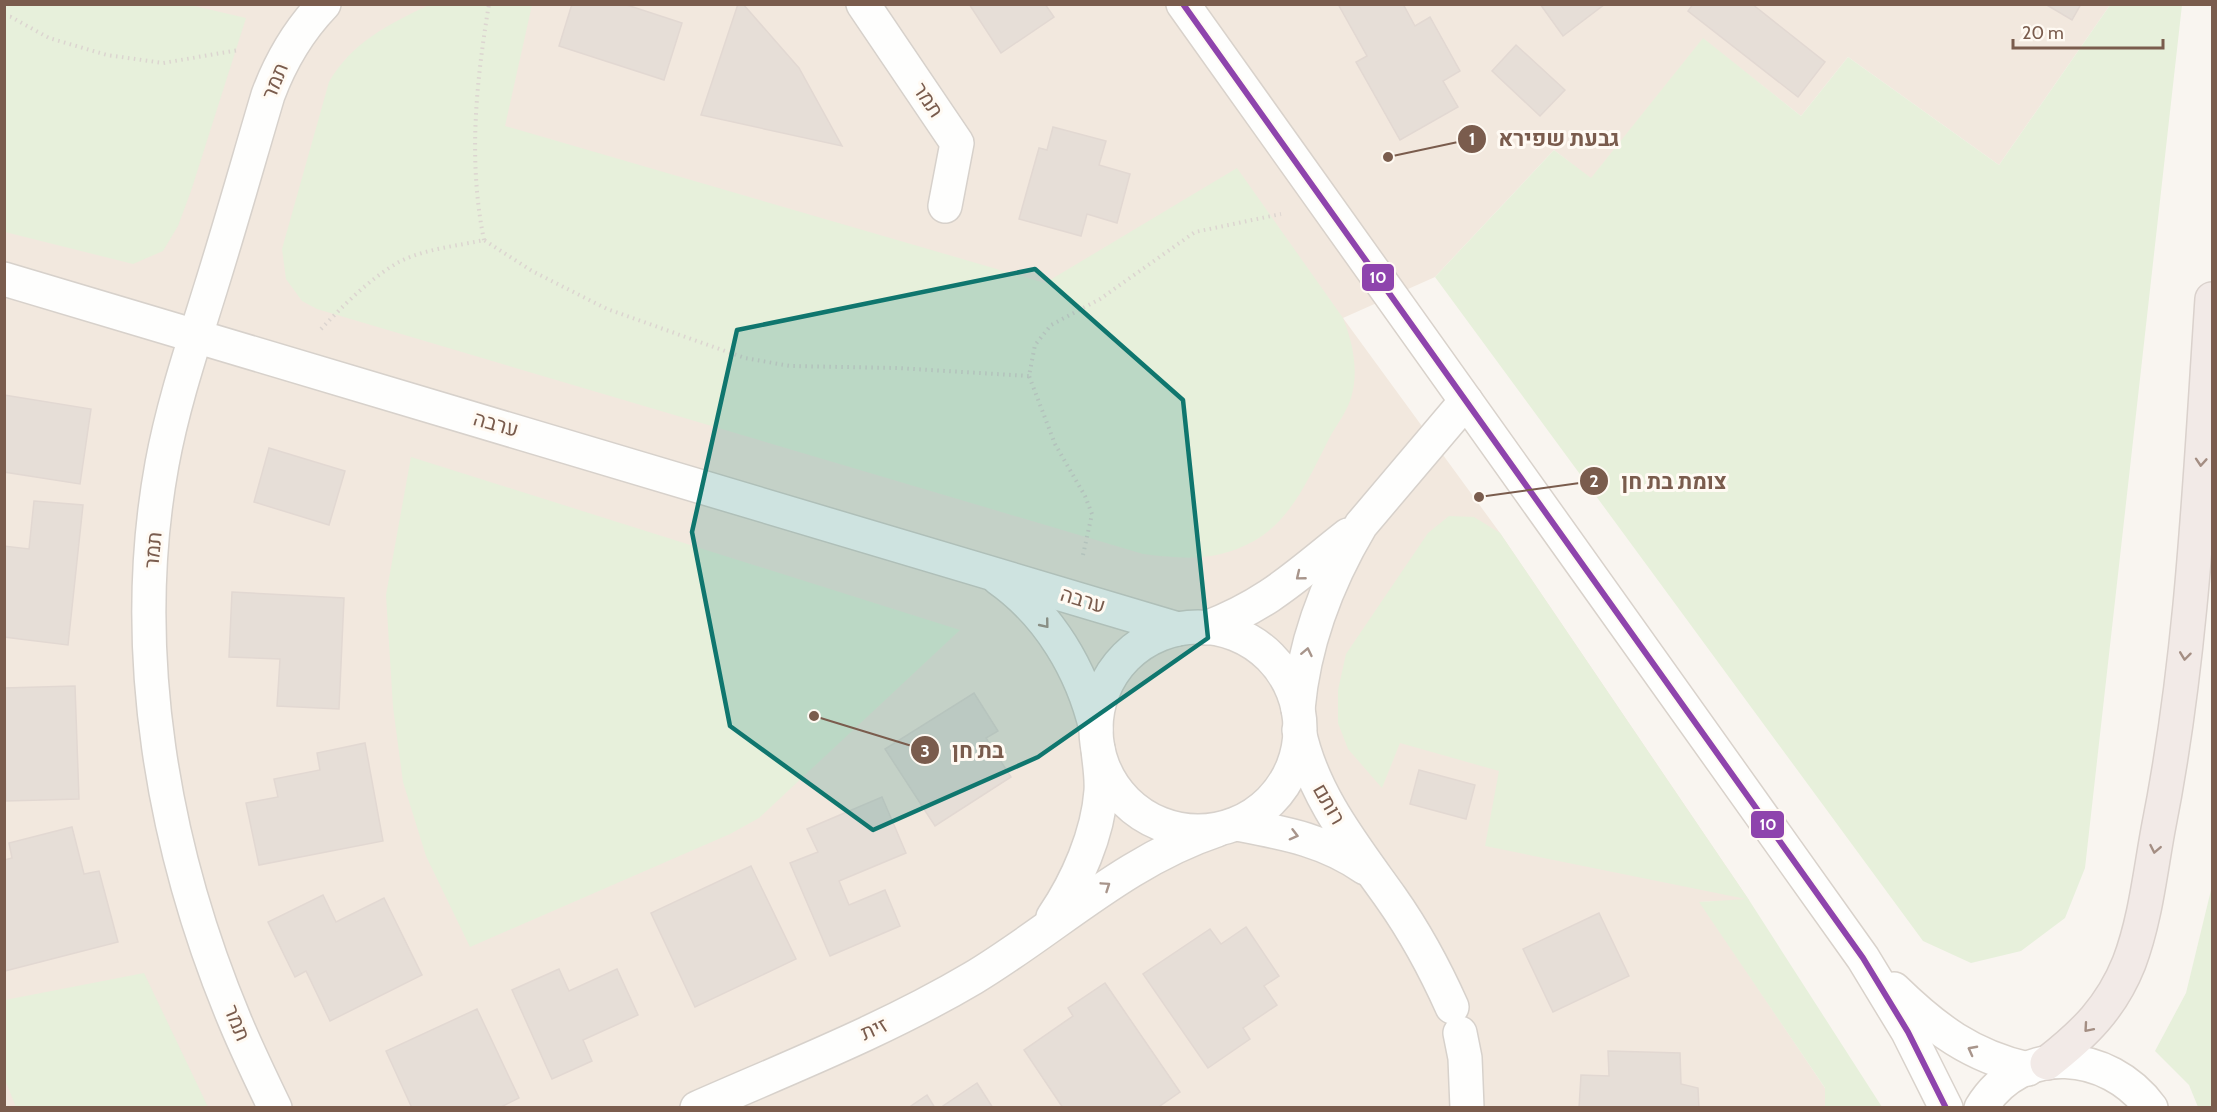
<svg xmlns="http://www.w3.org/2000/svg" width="2217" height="1112" font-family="Cabin,Heebo,sans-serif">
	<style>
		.residential { fill: #f2e8de }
		.green { fill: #e7f0db }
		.building { fill: #e6ded7; stroke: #e2d8d2; stroke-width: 1.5 }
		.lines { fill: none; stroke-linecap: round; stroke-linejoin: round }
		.minor-casing { stroke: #d7d1cb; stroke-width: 36 }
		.tertiary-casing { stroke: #d7d1cb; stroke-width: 36 }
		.secondary-casing { stroke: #d9d2cb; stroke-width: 36 }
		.motorway-casing { stroke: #dad1cc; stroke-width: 36 }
		.path { stroke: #dcd5d0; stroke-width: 4; stroke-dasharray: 1.5 4.5; stroke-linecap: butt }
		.minor { stroke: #fefefd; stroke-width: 33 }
		.tertiary { stroke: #fefefd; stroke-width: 33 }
		.secondary { stroke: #fefefd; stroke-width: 33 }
		.motorway { stroke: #f2eae7; stroke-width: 33 }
		.bus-1-casing { stroke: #fffaf3; stroke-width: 10 }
		.bus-1 { stroke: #8e44ad; stroke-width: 6 }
		.oneway { stroke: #a48e83 }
		.oneway2 { stroke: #a8958b }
		.marked { fill: #0f766e; fill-opacity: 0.2; stroke: #0f766e; stroke-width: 4.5; stroke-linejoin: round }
		.labels { text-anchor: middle; stroke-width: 6; stroke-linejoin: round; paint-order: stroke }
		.street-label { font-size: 21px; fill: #7a5c4d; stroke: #fffaf3 }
		.leader { fill: none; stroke: #7a5c4d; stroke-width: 2 }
		.callout-dot { fill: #7a5c4d; stroke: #fffaf3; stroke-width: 2 }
		.mark-label { font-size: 18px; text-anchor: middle; font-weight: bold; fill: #fff }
		.callout-label { font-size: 22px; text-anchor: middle; font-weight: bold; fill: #7a5c4d; stroke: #fffaf3; stroke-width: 6; stroke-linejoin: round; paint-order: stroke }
		.line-badge { stroke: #fffaf3; stroke-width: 2 }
		.badge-label { font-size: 16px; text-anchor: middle; font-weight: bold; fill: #fff }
	</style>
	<rect width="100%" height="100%" fill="#f9f5f0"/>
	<path class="residential" d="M5 5H2110L1999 165 1848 57 1801 116 1703 39 1591 179 1554 150 1435 277 1343 318 1500 533 1749 900 1700 902 1825 1088V1107L5 1108Z"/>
	<g class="green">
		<path d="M190 5 246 18 191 191 178 226 163 251 133 264 5 232V5Z"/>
		<path d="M429 5H532L505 126 1045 283 1237 168 1343 318C1353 343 1359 372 1351 398 1347 411 1338 423 1331 435 1311 473 1293 519 1254 541 1216 562 1184 559 1143 554L317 309 302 301 286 279 282 249 329 82C352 42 389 24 429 5Z"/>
		<path d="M2110 5H2182L2085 868 2065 918 2021 951 1971 963 1923 941 1435 277 1554 150 1591 178 1703 38 1801 116 1848 57 1999 165Z"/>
		<path d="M411 457 960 630 759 818 730 834 470 947 426 856 403 782 393 707 386 595Z"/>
		<path d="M1449 516 1474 517 1500 533 1749 900 1882 1107H1825V1088L1699 902 1746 899 1485 846 1499 771 1400 743 1382 788 1348 749 1338 723V690L1346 654 1428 533Z"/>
		<path d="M2212 886V1107H2198L2189 1085 2155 1051 2186 993Z"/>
		<path d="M144 973 208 1107H16L5 1080V1000Z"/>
	</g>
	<g class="building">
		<path d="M572 4H624L682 23 664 80 559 46Z"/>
		<path d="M738 4H743L799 68 842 146 701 115Z"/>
		<path d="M969 4H1045L1054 17 1001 53Z"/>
		<path d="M1338 4H1403L1415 26 1430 17 1460 71 1443 81 1458 107 1400 140 1356 62 1367 56Z"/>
		<path d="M1540 4H1605L1563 36Z"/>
		<path d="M1693 4H1752L1825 62 1798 97 1688 11Z"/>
		<path d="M2045 4H2081L2072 20Z"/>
		<path d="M1516 45 1565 90 1540 116 1492 71Z"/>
		<path d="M1053 127 1106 141 1099 165 1130 174 1117 223 1087 214 1081 236 1019 219 1039 148 1047 150Z"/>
		<path d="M4 395 91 409 80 484 4 472Z"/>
		<path d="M269 448 345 471 329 525 254 502Z"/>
		<path d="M34 501 83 505 68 645 4 637V546L29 549Z"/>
		<path d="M232 592 344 598 339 709 277 706 280 659 229 657Z"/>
		<path d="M75 686 79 799 6 801 4 688Z"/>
		<path d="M974 693 998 731 986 738 1011 777 935 826 885 749Z"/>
		<path d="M365 743 383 841 259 865 246 803 278 797 274 779 320 770 317 753Z"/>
		<path d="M1419 770 1475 785 1466 819 1410 804Z"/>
		<path d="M882 797 906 853 839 881 849 905 885 890 900 926 830 956 790 863 818 852 807 829Z"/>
		<path d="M72 827 84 874 99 871 118 942 5 971 4 860 12 858 9 843Z"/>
		<path d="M751 866 796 959 695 1007 651 913Z"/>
		<path d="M323 895 336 922 384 898 422 975 330 1021 306 971 295 977 268 922Z"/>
		<path d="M1599 913 1629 976 1553 1012 1523 949Z"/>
		<path d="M1246 927 1279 976 1264 986 1277 1005 1243 1028 1250 1039 1208 1068 1143 974 1210 929 1221 944Z"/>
		<path d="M559 969 569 991 617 969 638 1015 583 1040 592 1061 552 1079 512 990Z"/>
		<path d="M1105 983 1180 1092 1157 1108H1063L1024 1050 1073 1016 1068 1008Z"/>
		<path d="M477 1009 519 1098 499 1108H412L386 1051Z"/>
		<path d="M1608 1051 1680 1053 1681 1084 1698 1088 1699 1108H1579L1581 1075 1609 1076Z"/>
		<path d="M977 1083 993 1108H940Z"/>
		<path d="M927 1095 935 1108H908Z"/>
	</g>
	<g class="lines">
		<defs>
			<g id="minor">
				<path d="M863 4 957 143 945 206"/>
				<path d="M4 279 1178 629"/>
				<path d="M998 578C1049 614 1082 670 1096 729"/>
				<path d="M1299 730C1312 794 1354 846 1391 898 1415 932 1435 969 1452 1007"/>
				<path d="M1237 824C1284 833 1325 840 1365 868"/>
				<path d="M1053 917C1077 882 1098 834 1101 791 1102 777 1099 762 1098 749"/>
				<path d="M1460 1033 1465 1058 1467 1108"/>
				<path d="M275 1108C261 1079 247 1050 235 1021 163 849 128 650 162 464 173 404 193 345 211 287 231 223 249 159 268 95 281 60 298 31 324 4"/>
				<path d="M697 1108C790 1067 885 1030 973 978 1056 928 1124 861 1217 830"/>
			</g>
			<g id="tertiary">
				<circle cx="1198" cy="729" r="102"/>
				<path d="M1206 628C1269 604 1297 575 1348 535"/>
				<path d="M1298 709C1304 642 1327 582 1361 525L1466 401"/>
			</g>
			<g id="secondary">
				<path d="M1183 4 1863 958 1908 1032 1946 1108"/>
				<path d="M1894 989C1935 1029 1971 1056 2028 1069"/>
				<path d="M1981 1108C2021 1042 2109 1050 2151 1108"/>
			</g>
			<path id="motorway" d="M2047 1063C2084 1034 2111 1008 2129 963 2145 921 2150 874 2158 830 2193 655 2200 476 2212 299"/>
		</defs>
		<use href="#minor" class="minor-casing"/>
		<use href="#tertiary" class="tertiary-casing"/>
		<use href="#secondary" class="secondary-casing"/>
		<use href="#motorway" class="motorway-casing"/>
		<g class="path">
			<path d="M4 16 11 17 49 38 107 55 163 63 239 50"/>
			<path d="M484 240C468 161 476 83 489 4"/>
			<path d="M321 329C344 305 369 279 399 262 424 249 457 246 484 240L532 271 607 309 745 358 790 366 897 368 1029 376"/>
			<path d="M1083 555 1092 514 1085 496 1055 444 1029 376 1035 345 1051 325 1100 299 1195 232 1281 214"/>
		</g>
		<use href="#minor" class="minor"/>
		<use href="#tertiary" class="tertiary"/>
		<use href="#secondary" class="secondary"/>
		<use href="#motorway" class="motorway"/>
		<defs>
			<path id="bus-1" d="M1183 4 1863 958 1908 1032 1946 1108"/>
		</defs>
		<use href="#bus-1" class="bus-1-casing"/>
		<use href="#bus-1" class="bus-1"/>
	</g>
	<defs><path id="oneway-chevron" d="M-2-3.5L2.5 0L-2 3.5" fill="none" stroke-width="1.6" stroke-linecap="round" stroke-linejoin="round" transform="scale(1.5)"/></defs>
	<g class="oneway">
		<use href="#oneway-chevron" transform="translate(2201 462) rotate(94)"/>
		<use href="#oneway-chevron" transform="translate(2185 656) rotate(97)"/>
		<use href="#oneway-chevron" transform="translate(2155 849) rotate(101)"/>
		<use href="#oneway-chevron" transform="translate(2088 1028) rotate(131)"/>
	</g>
	<g class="oneway2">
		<use href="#oneway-chevron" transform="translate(1300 576) rotate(141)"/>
		<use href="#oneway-chevron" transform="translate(1045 624) rotate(51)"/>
		<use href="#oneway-chevron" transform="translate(1307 652) rotate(-78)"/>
		<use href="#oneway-chevron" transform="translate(1294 835) rotate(15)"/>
		<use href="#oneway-chevron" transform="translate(1106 886) rotate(-34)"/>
		<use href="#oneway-chevron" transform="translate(1972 1050) rotate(-152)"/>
	</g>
	<path class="marked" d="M1035 269 1183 400 1208 638 1038 757 873 830 730 726 692 532 737 330Z"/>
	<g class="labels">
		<g class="street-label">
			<text transform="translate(275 81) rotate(-68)" y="7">תמר</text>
			<text transform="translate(928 100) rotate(56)" y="7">תמר</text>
			<text transform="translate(496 424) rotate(16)" y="7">ערבה</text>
			<text transform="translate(153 550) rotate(-85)" y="7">תמר</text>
			<text transform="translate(1083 600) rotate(17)" y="7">ערבה</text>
			<text transform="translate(1329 804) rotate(60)" y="7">רותם</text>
			<text transform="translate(237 1023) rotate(67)" y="7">תמר</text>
			<text transform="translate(874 1029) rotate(-24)" y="7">זית</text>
		</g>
	</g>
	<path class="leader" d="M1388 157L1472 139M1479 497L1594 481M814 716L925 750"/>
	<g class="callout-dot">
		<circle cx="1388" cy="157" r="6"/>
		<circle cx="1479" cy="497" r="6"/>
		<circle cx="814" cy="716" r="6"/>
		<circle cx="1472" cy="139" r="15"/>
		<circle cx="1594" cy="481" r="15"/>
		<circle cx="925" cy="750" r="15"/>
	</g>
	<g class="mark-label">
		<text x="1472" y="145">1</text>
		<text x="1594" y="487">2</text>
		<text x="925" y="757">3</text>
	</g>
	<g class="callout-label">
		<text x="1559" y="146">גבעת שפירא</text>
		<text x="1674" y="489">צומת בת חן</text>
		<text x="978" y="758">בת חן</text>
	</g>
	<g class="line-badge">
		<rect x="1361" y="263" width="34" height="29" rx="6" fill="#8e44ad"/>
		<rect x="1750" y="810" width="35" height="29" rx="6" fill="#8e44ad"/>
	</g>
	<g class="badge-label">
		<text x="1378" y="283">10</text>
		<text x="1768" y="830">10</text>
	</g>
	<rect width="2217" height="1112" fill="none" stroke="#7a5c4d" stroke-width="12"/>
	<path d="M2013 39v9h150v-9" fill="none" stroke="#7a5c4d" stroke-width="3"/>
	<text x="2022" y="39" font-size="18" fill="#7a5c4d" stroke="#fffaf3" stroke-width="4.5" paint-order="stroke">20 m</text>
</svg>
